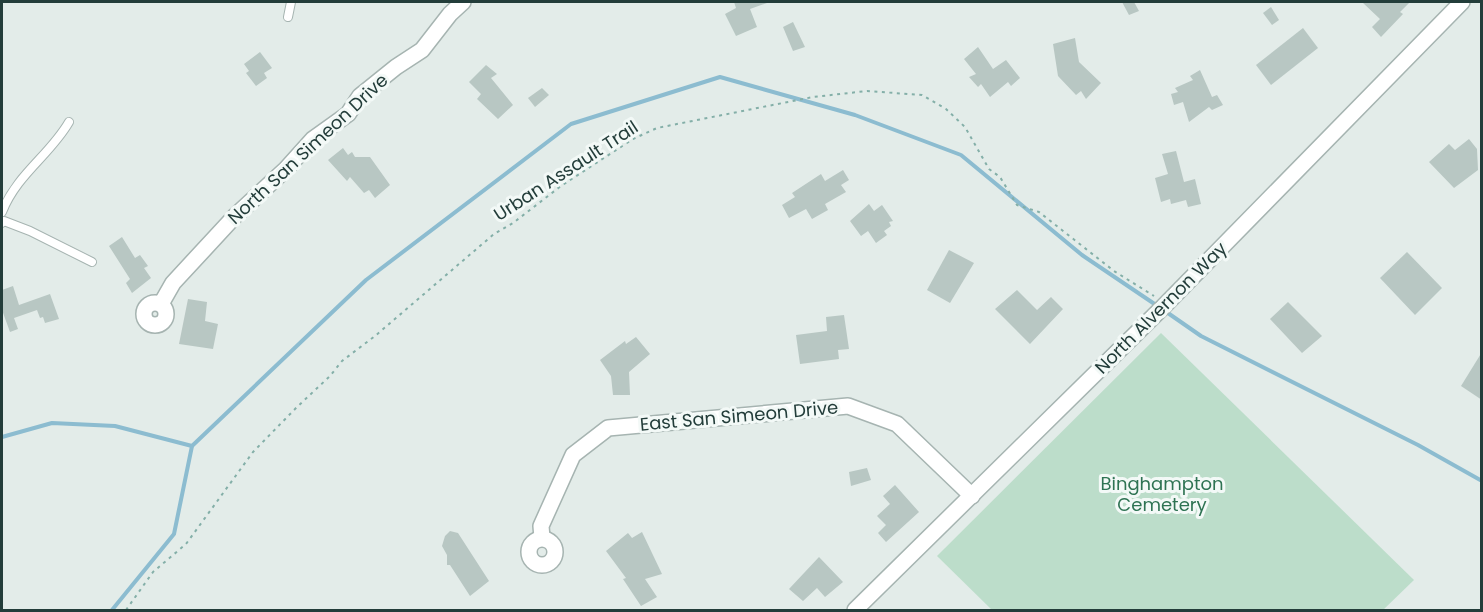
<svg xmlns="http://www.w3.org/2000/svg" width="1483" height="612" font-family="Poppins,sans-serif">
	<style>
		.green { fill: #bcddca }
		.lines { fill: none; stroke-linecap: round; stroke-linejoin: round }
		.stream { stroke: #8cbcd0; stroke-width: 4 }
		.building { fill: #b8c7c3 }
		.service-casing { stroke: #a6b4b1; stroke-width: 10 }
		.minor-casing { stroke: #a6b4b1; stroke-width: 18 }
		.path { stroke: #84afa8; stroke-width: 2; stroke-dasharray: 3 4.5; stroke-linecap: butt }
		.service { stroke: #fff; stroke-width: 8 }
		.minor { stroke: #fff; stroke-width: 15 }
		.labels { text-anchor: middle; stroke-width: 6; stroke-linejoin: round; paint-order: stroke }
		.street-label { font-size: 18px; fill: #233d3a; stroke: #f3f9f7 }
		.park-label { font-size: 18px; fill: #2e7353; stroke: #f3f9f7 }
	</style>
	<rect width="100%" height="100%" fill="#e3ece9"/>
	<path class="green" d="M1161 333 1414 580 1383 610H992L937 556Z"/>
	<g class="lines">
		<g class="stream">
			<path d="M1165 311 1201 336 1418 445 1482 481"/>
			<path d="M2 437 52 423 115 426 192 446"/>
			<path d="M112 610 174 534 192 446 366 280 571 124 720 77 855 115 961 155 1082 255 1159 307"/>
		</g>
	</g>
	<g class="building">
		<path d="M734 2 767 3 750 9 757 27 736 36 725 14 736 8Z"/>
		<path d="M1122 2H1134L1139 11 1129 15Z"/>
		<path d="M1362 2H1410L1400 12 1403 14 1381 37 1372 27 1380 19Z"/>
		<path d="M1271 7 1279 20 1272 25 1263 13Z"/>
		<path d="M793 22 805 47 793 51 783 27Z"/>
		<path d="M1303 28 1318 48 1271 85 1256 65Z"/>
		<path d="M1075 38 1079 62 1101 83 1086 99 1081 91 1076 95 1058 76 1053 44Z"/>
		<path d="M978 47 993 69 1006 60 1020 78 1011 86 1008 82 990 97 981 84 978 87 969 77 976 74 964 59Z"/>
		<path d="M260 52 272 68 264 73 267 78 256 86 246 73 249 71 244 64Z"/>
		<path d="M486 65 497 74 491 78 513 105 498 119 477 99 481 94 469 82Z"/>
		<path d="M1200 70 1212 97 1217 95 1223 105 1212 110 1209 107 1189 122 1183 102 1174 105 1171 94 1178 92 1175 88 1193 80 1190 76Z"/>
		<path d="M542 88 549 95 535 107 528 98Z"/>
		<path d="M1469 139 1477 149 1478 170 1454 188 1429 162 1449 144 1455 150Z"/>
		<path d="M343 148 348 155 352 152 355 157H370L390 185 375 198 369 190 364 193 350 177 347 181 328 160Z"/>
		<path d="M1176 151 1184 182 1195 179 1201 204 1188 207 1186 200 1171 204 1170 199 1161 202 1155 178 1168 174 1162 154Z"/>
		<path d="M843 170 849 180 841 185 846 192 825 204 828 210 812 219 806 209 789 218 782 205 795 197 792 193 821 174 825 181Z"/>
		<path d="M869 204 874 211 882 205 893 221 889 222 891 226 884 231 887 235 876 243 868 231 861 236 850 221Z"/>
		<path d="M122 237 135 258 140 255 148 266 144 268 151 278 132 293 126 283 130 279 109 246Z"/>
		<path d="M949 250 974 263 950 303 927 290Z"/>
		<path d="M1407 252 1442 288 1415 315 1380 278Z"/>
		<path d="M13 286 19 305 50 294 59 319 45 323 43 317 40 318 37 310 14 318 18 329 10 332 2 310V290Z"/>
		<path d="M1017 290 1037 310 1051 297 1063 309 1030 344 995 309Z"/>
		<path d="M188 299 207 302 205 321 218 324 213 349 179 344Z"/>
		<path d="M1288 302 1322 336 1302 353 1270 319Z"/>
		<path d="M844 315 849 349 838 350 839 359 800 364 796 335 827 331 826 317Z"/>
		<path d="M636 337 650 354 629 372 630 395H613L611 376 600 360 625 341 626 344Z"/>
		<path d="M1482 352V400L1461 386Z"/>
		<path d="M867 468 871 480 851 486 849 472Z"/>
		<path d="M895 485 919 512 886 542 878 533 886 525 877 516 890 504 883 496Z"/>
		<path d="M450 531 458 533 489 581 470 596 450 565H447V555L442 546 445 536Z"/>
		<path d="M642 532 662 574 645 579 657 597 641 606 623 579 626 578 606 551 628 533 632 538Z"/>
		<path d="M819 557 843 582 825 597 817 588 803 601 789 589Z"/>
	</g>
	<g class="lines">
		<defs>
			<g id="service">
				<path d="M288 17 291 2"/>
				<path d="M2 212C17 174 50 155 69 122"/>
				<path d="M2 223 4 221 30 231 92 262"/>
			</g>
			<g id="minor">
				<circle cx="155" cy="314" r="11"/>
				<path d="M161 304 173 283 235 216 286 169 313 139 348 114 360 96 396 67 422 50 450 14 463 2"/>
				<path d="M542 538 541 526 573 455 608 428 848 406 897 424 972 496"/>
				<circle cx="542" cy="552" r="13"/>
				<path d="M855 610 1164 306 1462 2"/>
			</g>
		</defs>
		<use href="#service" class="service-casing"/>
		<use href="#minor" class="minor-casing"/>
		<path class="path" d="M126 610 153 572 186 544 253 452 297 407 330 376 342 361 375 336 494 234 513 223 561 186 633 139 657 128 813 97 867 91 922 95 946 109 965 127 989 169 1000 177 1017 205 1039 212 1114 271 1154 296"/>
		<use href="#service" class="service"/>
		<use href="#minor" class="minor"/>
	</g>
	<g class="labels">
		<g class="street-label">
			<text transform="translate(308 149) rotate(-43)" y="6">North San Simeon Drive</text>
			<text transform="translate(566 171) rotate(-33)" y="6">Urban Assault Trail</text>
			<text transform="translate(1161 308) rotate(-45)" y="6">North Alvernon Way</text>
			<text transform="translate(739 416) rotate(-5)" y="6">East San Simeon Drive</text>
		</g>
		<g class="park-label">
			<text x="1162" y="490">Binghampton<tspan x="1162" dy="21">Cemetery</tspan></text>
		</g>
	</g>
	<rect width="1483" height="612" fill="none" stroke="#233d3a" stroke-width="6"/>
</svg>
